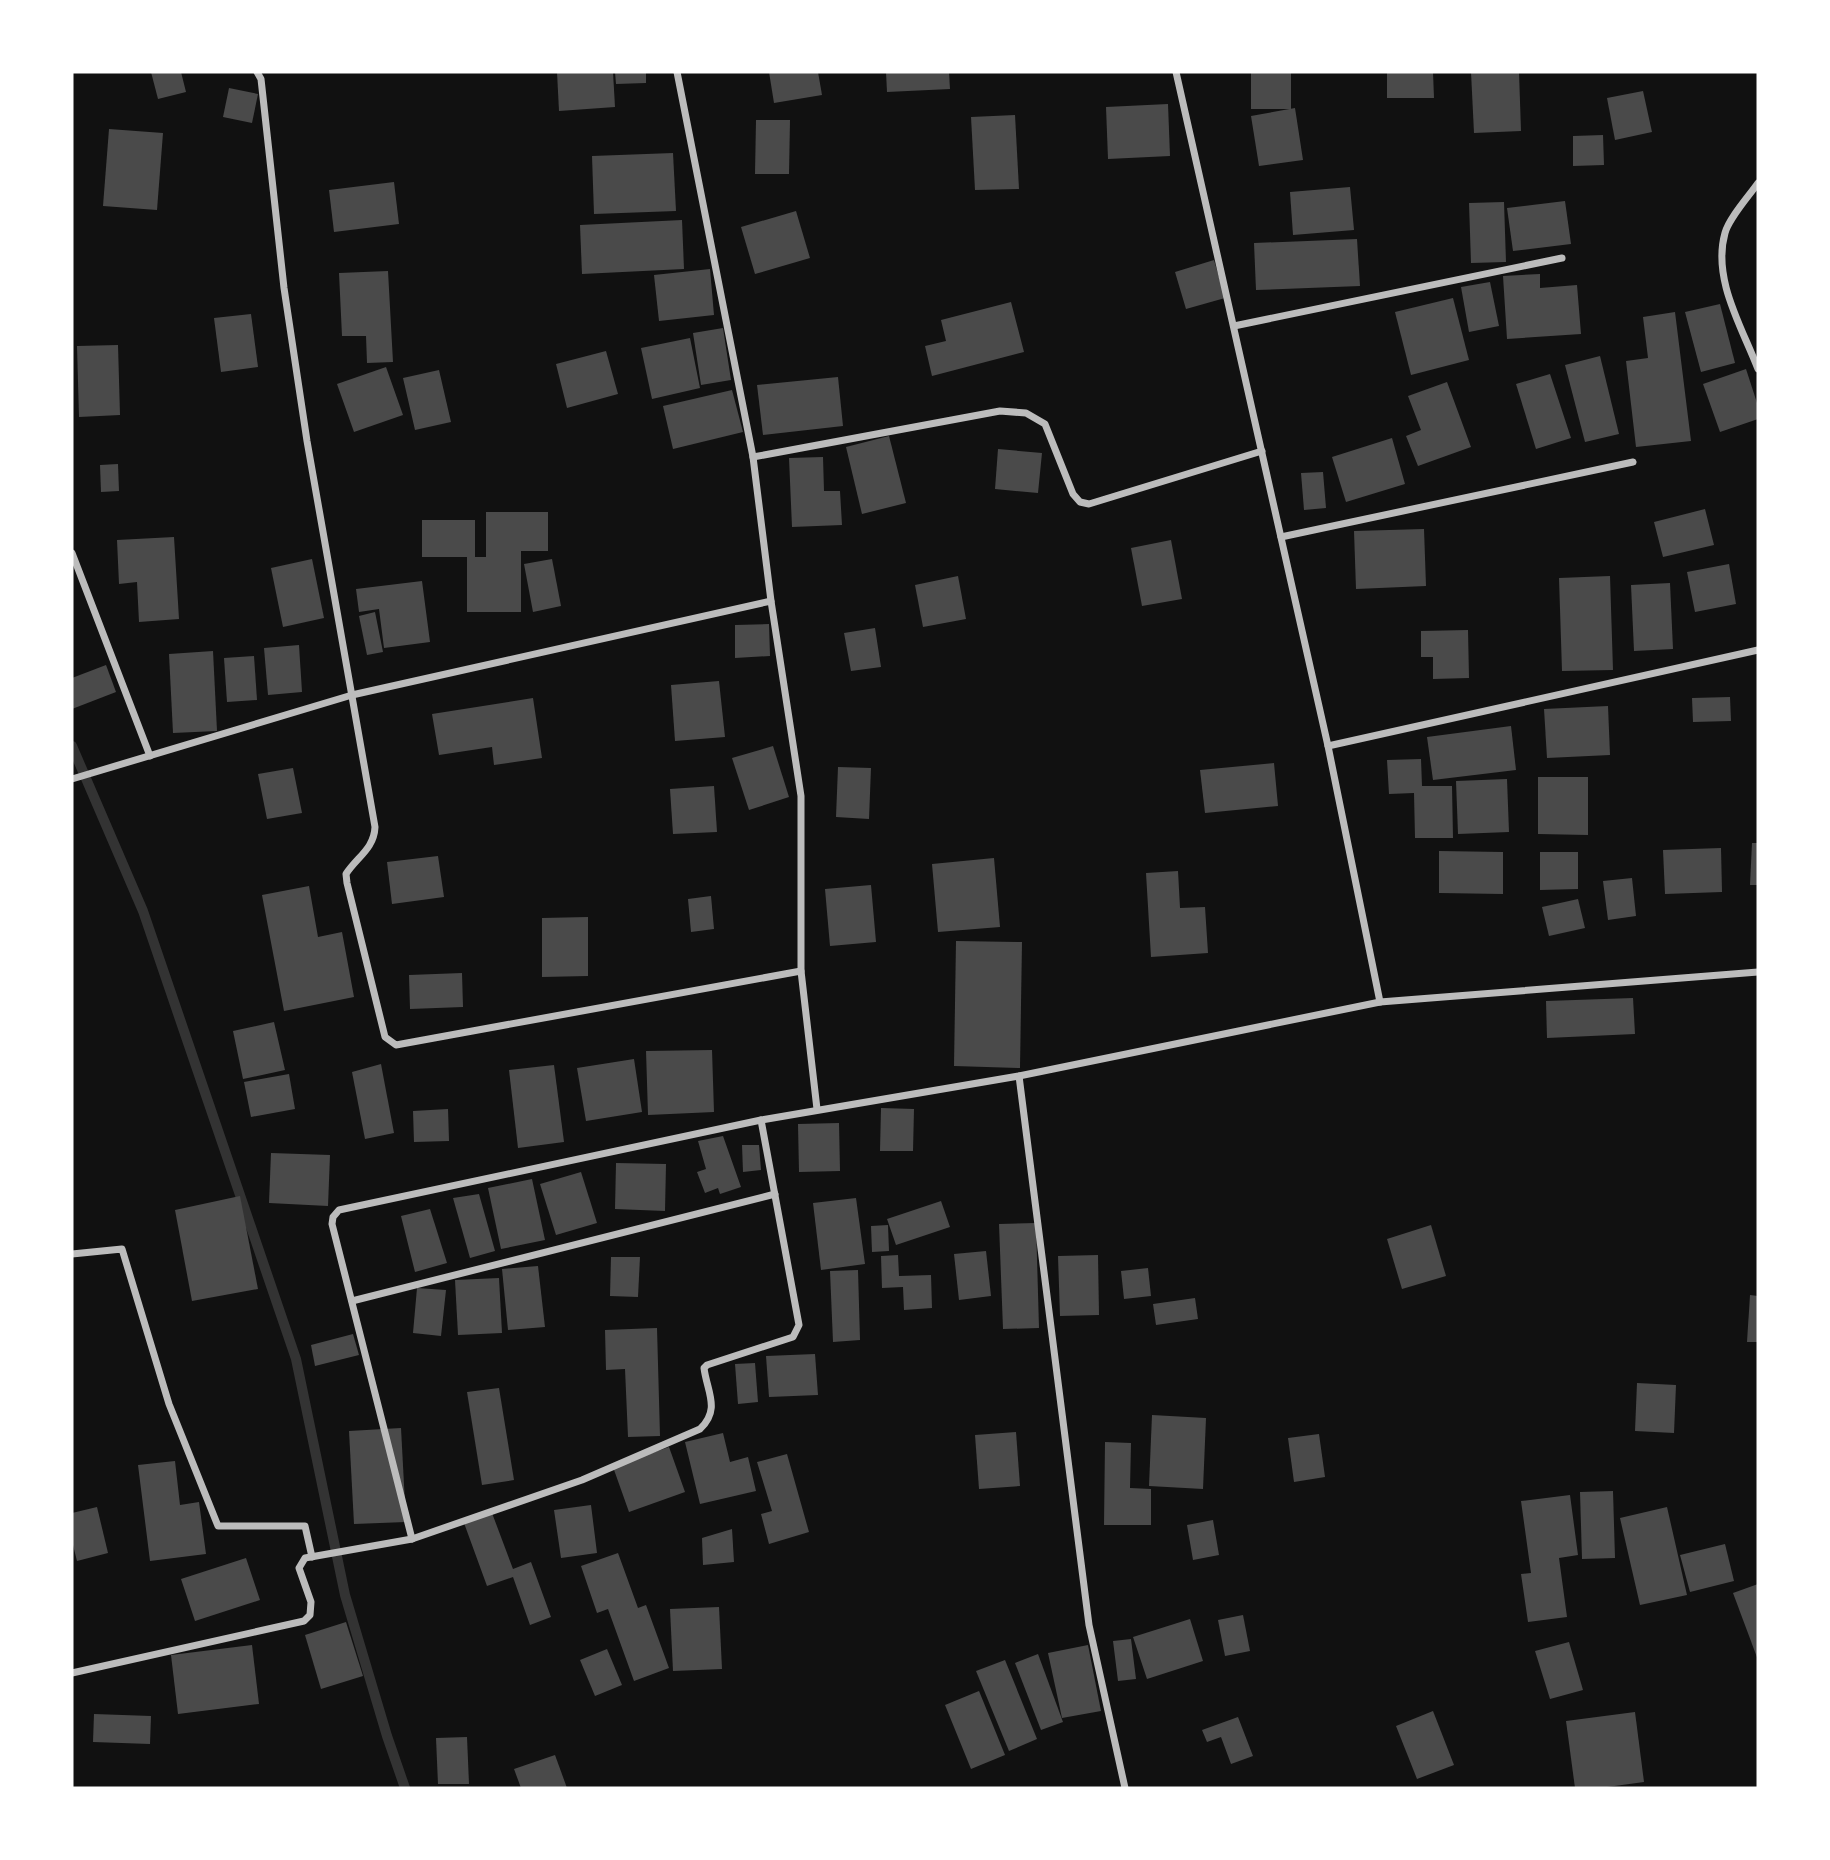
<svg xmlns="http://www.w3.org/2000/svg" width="1830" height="1860" font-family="Literata,serif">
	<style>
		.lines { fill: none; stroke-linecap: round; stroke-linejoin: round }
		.stream { stroke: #333; stroke-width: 10 }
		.building { fill: #4a4a4a }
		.minor { stroke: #bcbcbc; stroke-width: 7 }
	</style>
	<rect width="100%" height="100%" fill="#111"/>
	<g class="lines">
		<path class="stream" d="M72 746 143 911 296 1359 345 1595 387 1736 405 1788"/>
	</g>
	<g class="building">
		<path d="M151 72H181L186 92 158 99Z"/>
		<path d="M557 72H613L615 107 559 111Z"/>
		<path d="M615 72H646V83L616 84Z"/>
		<path d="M769 72H818L822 95 774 103Z"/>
		<path d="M886 72H949L950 89 887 92Z"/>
		<rect x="1251" y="72" width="40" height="37"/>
		<path d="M1387 72H1433L1434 98H1387Z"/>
		<path d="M1471 72H1519L1521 131 1474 133Z"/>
		<path d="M229 88 258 94 252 123 223 117Z"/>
		<path d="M1643 91 1652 132 1615 140 1607 98Z"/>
		<path d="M1168 104 1170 156 1108 159 1106 107Z"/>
		<path d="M1295 108 1303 160 1259 166 1251 116Z"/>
		<path d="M1015 115 1019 189 975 190 971 117Z"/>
		<path d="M756 120H790L789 174H755Z"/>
		<path d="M109 129 163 133 157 210 103 206Z"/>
		<path d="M1603 135 1604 165 1573 166V136Z"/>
		<path d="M673 153 676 211 594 214 592 156Z"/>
		<path d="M394 182 399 224 334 232 329 190Z"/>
		<path d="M1350 187 1354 230 1293 235 1290 192Z"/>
		<path d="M1565 201 1571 244 1513 251 1507 208Z"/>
		<path d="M1504 202 1506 262 1471 263 1469 203Z"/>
		<path d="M796 211 810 258 755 274 741 227Z"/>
		<path d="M682 220 684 269 582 274 580 225Z"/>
		<path d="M1357 239 1360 286 1256 290 1254 243Z"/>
		<path d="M1214 260 1225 298 1186 309 1175 272Z"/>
		<path d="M710 269 714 315 659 321 654 275Z"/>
		<path d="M388 271 393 362 367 363 366 336H342L339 273Z"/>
		<path d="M1540 274V288L1577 285 1581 334 1507 339 1503 276Z"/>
		<path d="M1490 282 1499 326 1469 332 1461 287Z"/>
		<path d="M1453 298 1469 360 1411 375 1395 312Z"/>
		<path d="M1011 302 1024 352 932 376 925 346 946 341 941 320Z"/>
		<path d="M1720 304 1735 363 1701 372 1685 312Z"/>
		<path d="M1675 312 1691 441 1636 447 1626 361 1648 358 1643 317Z"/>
		<path d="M251 314 258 367 221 372 214 318Z"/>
		<path d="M723 328 731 380 701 385 693 333Z"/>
		<path d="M690 338 700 388 652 399 641 348Z"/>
		<path d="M118 345 120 415 79 417 77 346Z"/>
		<path d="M606 351 618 394 567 408 556 364Z"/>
		<path d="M1600 356 1619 434 1585 442 1565 365Z"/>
		<path d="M386 367 403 415 354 432 337 384Z"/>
		<path d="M1746 369 1758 406V419L1720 432 1703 384Z"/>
		<path d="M439 370 451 422 415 430 403 378Z"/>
		<path d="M1550 374 1571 438 1536 449 1516 384Z"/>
		<path d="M838 377 843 426 763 435 757 385Z"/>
		<path d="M1447 382 1471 447 1418 466 1406 436 1421 430 1408 396Z"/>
		<path d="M732 390 743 432 673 449 663 406Z"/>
		<path d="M889 436 906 503 862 514 846 447Z"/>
		<path d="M1392 438 1405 484 1346 502 1332 457Z"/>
		<path d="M998 449 1042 453 1038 493 995 489Z"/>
		<path d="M823 457 824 491H840L842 525 792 527 789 458Z"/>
		<path d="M118 464 119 491 101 492 100 465Z"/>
		<path d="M1323 472 1326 508 1304 510 1301 473Z"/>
		<path d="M1705 509 1714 545 1663 557 1654 522Z"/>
		<path d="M486 512H548V551H521V612H467V557H422V520H475V557H486Z"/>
		<path d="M1424 529 1426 586 1356 589 1354 531Z"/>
		<path d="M174 537 179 619 139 622 137 582 119 584 117 540Z"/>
		<path d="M1171 540 1182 599 1142 606 1131 548Z"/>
		<path d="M312 559 324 618 283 627 271 568Z"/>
		<path d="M552 559 561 606 533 612 524 564Z"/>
		<path d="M1729 564 1736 604 1695 612 1687 572Z"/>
		<path d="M958 576 966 619 923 627 915 585Z"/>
		<path d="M1610 576 1613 670 1562 671 1559 578Z"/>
		<path d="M422 581 430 642 384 648 379 609 359 612 356 589Z"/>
		<path d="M1670 583 1673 649 1634 651 1631 585Z"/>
		<path d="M375 612 383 652 367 655 359 616Z"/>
		<path d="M769 624 770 656 735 658V625Z"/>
		<path d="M875 628 881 667 851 671 844 633Z"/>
		<path d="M1468 630 1469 678 1433 679V657H1421V631Z"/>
		<path d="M299 645 302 692 268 695 264 648Z"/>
		<path d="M213 651 217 731 173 733 169 654Z"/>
		<path d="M254 656 257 700 227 702 224 658Z"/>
		<path d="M106 665 116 692 72 709V678Z"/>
		<path d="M719 681 725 737 675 741 671 685Z"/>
		<path d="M1730 697 1731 721 1693 722 1692 698Z"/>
		<path d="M533 698 542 758 494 765 492 747 439 755 432 714Z"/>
		<path d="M1608 706 1610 755 1547 758 1544 709Z"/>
		<path d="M1511 726 1516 770 1433 780 1427 737Z"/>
		<path d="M773 746 789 797 749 810 732 758Z"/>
		<path d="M1421 759 1422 786H1452L1453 838H1415L1414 793 1389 794 1387 760Z"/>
		<path d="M1274 763 1278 806 1205 813 1200 770Z"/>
		<path d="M838 767 871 768 869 819 836 817Z"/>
		<path d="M293 768 302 813 267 819 258 774Z"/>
		<path d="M1538 777H1588V835L1538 834Z"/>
		<path d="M1507 779 1509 832 1458 834 1456 781Z"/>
		<path d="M714 786 717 832 673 834 670 789Z"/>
		<path d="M1752 843H1758V885H1750Z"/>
		<path d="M1721 848 1722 892 1665 894 1663 850Z"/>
		<path d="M1439 851 1503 852V894L1439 893Z"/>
		<path d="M1540 852H1578V889L1540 890Z"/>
		<path d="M438 856 444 897 392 904 387 862Z"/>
		<path d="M994 858 1000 927 938 932 932 864Z"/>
		<path d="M1178 871 1180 908 1205 907 1208 953 1151 957 1146 873Z"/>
		<path d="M1632 878 1636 916 1608 920 1603 881Z"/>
		<path d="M871 885 876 942 830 946 825 889Z"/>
		<path d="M309 886 318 937 342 932 354 997 284 1011 262 895Z"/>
		<path d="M711 896 714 929 691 932 688 899Z"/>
		<path d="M1578 899 1585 928 1549 936 1542 907Z"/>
		<path d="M588 917V976L542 977V918Z"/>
		<path d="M956 941 1022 942 1020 1068 954 1066Z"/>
		<path d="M462 973 463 1007 410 1009 409 975Z"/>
		<path d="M1633 998 1635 1034 1547 1038 1546 1001Z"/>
		<path d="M274 1022 285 1070 243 1079 233 1031Z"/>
		<path d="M712 1050 714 1112 648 1115 646 1051Z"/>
		<path d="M634 1059 642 1112 586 1121 577 1068Z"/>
		<path d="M381 1064 394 1133 365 1139 352 1072Z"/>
		<path d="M554 1065 564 1142 518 1148 509 1070Z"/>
		<path d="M289 1074 295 1109 251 1117 244 1082Z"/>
		<path d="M881 1108 914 1109 913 1151H880Z"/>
		<path d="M448 1109 449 1141 414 1142 413 1111Z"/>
		<path d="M839 1123 840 1171 799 1172 798 1124Z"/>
		<path d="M723 1136 741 1187 720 1194 718 1188 705 1193 697 1172 706 1169 698 1141Z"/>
		<path d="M742 1145H759L761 1170 743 1172Z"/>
		<path d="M271 1153 330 1155 328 1206 269 1203Z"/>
		<path d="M616 1163 666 1164 665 1211 615 1209Z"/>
		<path d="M581 1172 597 1223 556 1235 540 1184Z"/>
		<path d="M532 1179 545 1240 501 1249 488 1188Z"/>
		<path d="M479 1194 495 1251 470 1258 453 1198Z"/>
		<path d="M240 1196 258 1289 192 1301 175 1210Z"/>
		<path d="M856 1198 865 1264 821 1270 813 1203Z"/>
		<path d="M941 1201 950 1227 896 1245 887 1219Z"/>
		<path d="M430 1209 447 1263 415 1272 401 1216Z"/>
		<path d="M1036 1223 1039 1328 1003 1329 999 1224Z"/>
		<path d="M888 1225 889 1251 872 1252 871 1226Z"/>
		<path d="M1431 1225 1446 1276 1402 1289 1387 1239Z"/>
		<path d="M986 1251 991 1296 959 1300 954 1254Z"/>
		<path d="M898 1255 899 1276 931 1275 932 1308 904 1310 903 1287 882 1288 881 1256Z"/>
		<path d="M1098 1255 1099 1315 1060 1316 1058 1256Z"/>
		<path d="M611 1257H640L638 1297 610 1296Z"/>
		<path d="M538 1266 545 1327 508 1330 502 1269Z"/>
		<path d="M1148 1268 1151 1296 1124 1299 1121 1271Z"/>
		<path d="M858 1270 860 1340 833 1342 830 1271Z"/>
		<path d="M499 1278 502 1333 458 1335 455 1280Z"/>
		<path d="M417 1288 446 1290 441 1336 413 1333Z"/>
		<path d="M1750 1295 1758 1296V1342H1747Z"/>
		<path d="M1195 1298 1198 1319 1156 1325 1153 1304Z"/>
		<path d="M657 1328 660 1436 628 1437 625 1369 606 1370 605 1330Z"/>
		<path d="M353 1334 359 1355 315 1366 311 1345Z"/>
		<path d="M815 1354 818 1395 769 1397 766 1356Z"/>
		<path d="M755 1363 758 1402 738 1404 735 1364Z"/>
		<path d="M1637 1383 1676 1385 1674 1433 1635 1431Z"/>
		<path d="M499 1388 514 1480 482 1485 467 1392Z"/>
		<path d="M1152 1415 1206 1418 1203 1489 1149 1486Z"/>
		<path d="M401 1428 406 1522 354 1524 349 1431Z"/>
		<path d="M1016 1432 1020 1486 979 1489 975 1435Z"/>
		<path d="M723 1433 730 1462 748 1457 756 1491 700 1504 685 1442Z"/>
		<path d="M1319 1434 1325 1477 1294 1482 1288 1438Z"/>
		<path d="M1105 1442 1131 1443 1130 1488 1151 1489V1525H1104Z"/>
		<path d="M669 1447 685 1492 629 1512 613 1467Z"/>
		<path d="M787 1454 809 1532 769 1544 761 1514 772 1511 757 1462Z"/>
		<path d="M175 1461 180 1505 199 1502 206 1554 150 1561 138 1465Z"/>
		<path d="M1613 1491 1615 1558 1582 1559 1580 1492Z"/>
		<path d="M1570 1495 1578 1555 1559 1558 1567 1617 1528 1622 1521 1574 1531 1573 1521 1501Z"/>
		<path d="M591 1505 597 1553 561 1558 554 1510Z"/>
		<path d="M97 1507 108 1553 77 1561 72 1541V1513Z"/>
		<path d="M1667 1507 1687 1595 1640 1605 1620 1518Z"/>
		<path d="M492 1513 513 1569 531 1562 551 1617 530 1625 513 1577 487 1586 464 1523Z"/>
		<path d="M1213 1520 1219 1555 1193 1560 1187 1525Z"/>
		<path d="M732 1529 734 1562 703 1565 702 1538Z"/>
		<path d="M1725 1544 1734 1581 1690 1592 1680 1555Z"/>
		<path d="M618 1553 638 1608 646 1605 669 1668 634 1681 608 1609 597 1613 581 1566Z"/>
		<path d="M246 1558 260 1600 195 1621 181 1579Z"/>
		<path d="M1758 1584V1660L1733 1593Z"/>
		<path d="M719 1607 722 1669 673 1671 670 1609Z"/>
		<path d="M1243 1615 1250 1651 1225 1656 1218 1620Z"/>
		<path d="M1190 1619 1203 1661 1147 1679 1133 1637Z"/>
		<path d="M346 1622 363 1676 321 1689 305 1635Z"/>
		<path d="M1131 1639 1136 1679 1118 1681 1113 1641Z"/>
		<path d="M1569 1642 1583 1690 1550 1699 1535 1651Z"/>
		<path d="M252 1645 259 1704 178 1714 171 1655Z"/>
		<path d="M1088 1645 1101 1711 1062 1718 1048 1653Z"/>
		<path d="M607 1649 622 1685 595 1696 580 1660Z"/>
		<path d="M1038 1654 1063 1722 1041 1730 1015 1663Z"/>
		<path d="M1005 1660 1037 1739 1009 1751 976 1671Z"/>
		<path d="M979 1691 1005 1755 971 1769 945 1705Z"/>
		<path d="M1433 1711 1454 1765 1417 1779 1396 1726Z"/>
		<path d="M1635 1712 1644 1782 1600 1788H1575L1566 1721Z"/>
		<path d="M94 1714 151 1716 150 1744 93 1742Z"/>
		<path d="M1238 1717 1253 1756 1231 1764 1221 1737 1207 1742 1202 1730Z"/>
		<path d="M467 1737 469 1784H438L436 1738Z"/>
		<path d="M555 1755 567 1788H521L514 1769Z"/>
	</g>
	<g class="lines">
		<g class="minor">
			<path d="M257 72 261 79 284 288 307 441 375 827C374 849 357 857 346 874L347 883 385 1037 396 1045 801 971"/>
			<path d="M677 72 753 457 771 601 801 796V971L817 1109"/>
			<path d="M1176 72 1328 746 1380 1002"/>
			<path d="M1758 183C1749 196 1729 218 1725 233 1712 279 1742 327 1758 369"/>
			<path d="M1234 326 1562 258"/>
			<path d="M753 457 1000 411 1026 413 1045 424 1073 494 1080 502 1089 504 1262 451"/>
			<path d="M1281 537 1633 462"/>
			<path d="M72 553 150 756"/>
			<path d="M1328 746 1758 650"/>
			<path d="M72 779 352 695 771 601"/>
			<path d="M1019 1076 1089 1625 1125 1788"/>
			<path d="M72 1254 122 1249 169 1404 218 1526H305L312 1557"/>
			<path d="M352 1301 775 1194"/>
			<path d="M412 1539 332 1224 333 1217 339 1210 761 1120 1019 1076 1380 1002 1758 972"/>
			<path d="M72 1673 304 1621 310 1615 311 1602 299 1568 305 1558 412 1539 582 1480 700 1429C721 1409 707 1392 704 1368L707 1365 793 1337 799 1325 761 1120"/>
		</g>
	</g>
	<rect width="1830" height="1860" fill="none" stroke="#ffffff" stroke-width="147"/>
</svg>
